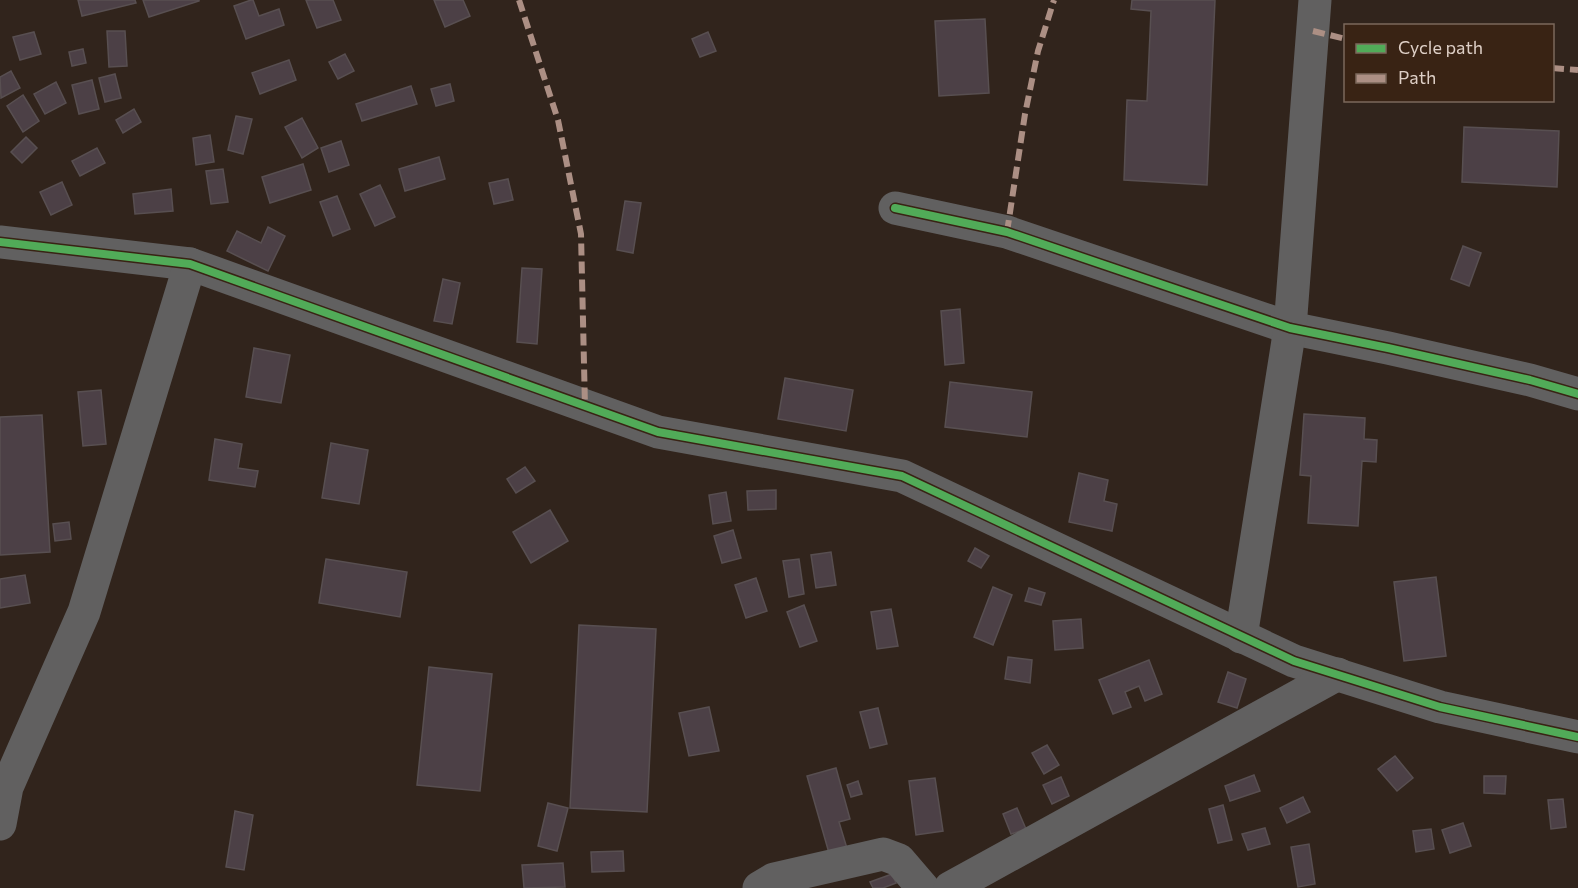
<svg xmlns="http://www.w3.org/2000/svg" width="1578" height="888" font-family="Commissioner,sans-serif">
	<style>
		.building { fill: #4c4046; stroke: #584f51; stroke-width: 1.5 }
		.lines { fill: none; stroke-linecap: round; stroke-linejoin: round }
		.minor { stroke: #616060; stroke-width: 33 }
		.quiet { stroke: #ac8f84; stroke-width: 6; stroke-dasharray: 12 6; stroke-linecap: butt }
		.cycleway-casing { stroke: #392314; stroke-width: 11 }
		.cycleway { stroke: #51ab58; stroke-width: 8 }
	</style>
	<rect width="100%" height="100%" fill="#31241c"/>
	<g class="building">
		<path d="M78 0H135L136 3 82 16Z"/>
		<path d="M143 0H199V1L149 17Z"/>
		<path d="M251 0H253L259 16 279 9 284 25 246 39 234 6Z"/>
		<path d="M306 0H333L341 20 317 28Z"/>
		<path d="M434 0H463L470 16 445 27Z"/>
		<path d="M1132 0H1215L1207 185 1124 180 1127 100 1147 101 1151 11 1131 9Z"/>
		<path d="M985 19 989 93 939 96 935 21Z"/>
		<path d="M107 31H125L127 66 109 67Z"/>
		<path d="M34 32 41 54 20 60 13 37Z"/>
		<path d="M708 32 716 51 700 57 692 39Z"/>
		<path d="M83 49 86 63 72 66 69 52Z"/>
		<path d="M345 54 354 71 338 79 329 62Z"/>
		<path d="M289 60 296 80 260 94 252 73Z"/>
		<path d="M11 71 20 88 1 98 0 77Z"/>
		<path d="M115 74 121 98 105 102 99 78Z"/>
		<path d="M92 80 99 109 79 114 72 85Z"/>
		<path d="M56 82 66 103 45 114 34 94Z"/>
		<path d="M450 84 454 101 436 106 431 89Z"/>
		<path d="M411 86 417 104 362 121 356 104Z"/>
		<path d="M23 95 39 121 23 132 7 106Z"/>
		<path d="M134 109 141 122 123 133 116 120Z"/>
		<path d="M236 116 252 119 243 154 228 150Z"/>
		<path d="M302 118 318 148 302 158 285 127Z"/>
		<path d="M1464 127 1559 131 1557 187 1462 182Z"/>
		<path d="M210 135 214 162 196 165 193 138Z"/>
		<path d="M26 137 37 148 22 163 11 152Z"/>
		<path d="M341 141 349 165 329 172 321 148Z"/>
		<path d="M97 148 105 163 80 176 72 161Z"/>
		<path d="M439 157 445 179 405 191 399 169Z"/>
		<path d="M303 164 311 190 270 203 262 177Z"/>
		<path d="M223 169 228 202 211 204 206 171Z"/>
		<path d="M508 179 513 200 494 204 489 183Z"/>
		<path d="M62 182 72 205 51 215 40 192Z"/>
		<path d="M380 185 395 217 375 226 360 194Z"/>
		<path d="M171 189 173 211 135 214 133 194Z"/>
		<path d="M337 196 350 229 333 236 320 202Z"/>
		<path d="M625 201 641 203 633 253 617 250Z"/>
		<path d="M268 227 285 236 268 271 227 251 237 231 261 243Z"/>
		<path d="M1463 246 1481 253 1469 286 1451 279Z"/>
		<path d="M522 268 542 269 537 344 517 342Z"/>
		<path d="M443 279 460 283 452 324 434 321Z"/>
		<path d="M960 309 964 363 945 365 941 311Z"/>
		<path d="M254 348 290 355 281 403 246 397Z"/>
		<path d="M785 378 853 390 846 431 778 419Z"/>
		<path d="M950 382 1032 392 1027 437 945 427Z"/>
		<path d="M101 390 106 444 83 446 78 392Z"/>
		<path d="M1304 414 1365 418 1364 439 1377 440 1376 462 1362 461 1358 526 1308 523 1311 476 1300 475Z"/>
		<path d="M42 415 50 552 0 555V417Z"/>
		<path d="M215 439 242 444 238 468 258 471 255 487 209 480Z"/>
		<path d="M331 443 368 450 359 504 322 498Z"/>
		<path d="M525 467 535 481 516 493 507 479Z"/>
		<path d="M1079 473 1108 480 1104 501 1117 504 1112 531 1069 522Z"/>
		<path d="M776 490V509L748 510 747 491Z"/>
		<path d="M726 492 731 521 713 524 709 495Z"/>
		<path d="M550 510 568 541 531 563 513 532Z"/>
		<path d="M69 522 71 539 55 541 53 524Z"/>
		<path d="M733 530 741 558 722 563 714 536Z"/>
		<path d="M975 548 989 556 981 568 968 561Z"/>
		<path d="M831 552 836 585 816 588 811 555Z"/>
		<path d="M326 559 407 572 400 617 319 603Z"/>
		<path d="M799 559 804 594 789 597 783 561Z"/>
		<path d="M25 575 30 603 0 608V579Z"/>
		<path d="M1436 577 1446 656 1404 661 1394 582Z"/>
		<path d="M756 578 767 611 746 618 735 585Z"/>
		<path d="M993 587 1012 595 993 645 974 637Z"/>
		<path d="M1029 588 1045 593 1041 605 1025 601Z"/>
		<path d="M804 605 817 641 800 647 787 612Z"/>
		<path d="M891 609 898 646 877 649 871 612Z"/>
		<path d="M1081 619 1083 648 1055 650 1053 621Z"/>
		<path d="M579 625 656 629 647 812 570 808Z"/>
		<path d="M1008 657 1032 660 1030 683 1005 679Z"/>
		<path d="M1149 660 1162 694 1145 701 1139 686 1125 692 1131 707 1113 714 1099 680Z"/>
		<path d="M429 667 492 674 480 791 417 785Z"/>
		<path d="M1228 672 1246 679 1237 708 1218 702Z"/>
		<path d="M709 707 719 751 689 756 679 713Z"/>
		<path d="M878 708 887 744 870 748 860 712Z"/>
		<path d="M1047 745 1059 765 1044 774 1032 753Z"/>
		<path d="M1395 756 1413 778 1397 791 1378 769Z"/>
		<path d="M836 768 850 819 839 822 849 855 831 860 807 776Z"/>
		<path d="M1254 775 1260 791 1230 801 1225 786Z"/>
		<path d="M1484 776H1506L1505 794 1484 793Z"/>
		<path d="M1061 777 1069 796 1052 804 1043 785Z"/>
		<path d="M935 778 943 831 916 835 909 781Z"/>
		<path d="M858 781 862 794 851 797 847 785Z"/>
		<path d="M1303 797 1310 812 1287 823 1280 808Z"/>
		<path d="M1563 799 1566 827 1551 829 1548 800Z"/>
		<path d="M548 803 568 808 557 851 538 846Z"/>
		<path d="M1223 805 1232 840 1218 843 1209 809Z"/>
		<path d="M1017 808 1026 829 1011 834 1003 814Z"/>
		<path d="M235 811 253 815 244 870 226 867Z"/>
		<path d="M1463 823 1471 846 1450 853 1442 830Z"/>
		<path d="M1265 828 1270 844 1248 850 1242 834Z"/>
		<path d="M1431 829 1434 849 1416 852 1413 831Z"/>
		<path d="M1309 844 1315 884 1298 887 1291 847Z"/>
		<path d="M623 851 624 871 592 872 591 852Z"/>
		<path d="M563 863 565 887 524 888 522 865Z"/>
		<path d="M892 874 896 883 883 888H873L870 882Z"/>
	</g>
	<g class="lines">
		<g class="minor">
			<path d="M895 208 1007 232 1290 328 1388 348 1530 380 1578 394"/>
			<path d="M0 242 190 264 658 432 902 476 1294 661 1440 707 1578 737"/>
			<path d="M1241 637 1290 328 1315 0"/>
			<path d="M0 824 7 787 84 612 190 264"/>
			<path d="M759 888 774 879 883 854 899 860 923 888"/>
			<path d="M950 888 1338 674"/>
		</g>
		<g class="quiet">
			<path d="M519 0 558 120 581 234 585 407"/>
			<path d="M1313 31 1346 39"/>
			<path d="M1552 68 1578 70"/>
			<path d="M1007 232 1025 114 1038 51 1054 0"/>
		</g>
		<defs>
			<g id="cycleway">
				<path d="M895 208 1007 232 1290 328 1388 348 1530 380 1578 394"/>
				<path d="M0 242 190 264 658 432 902 476 1294 661 1440 707 1578 737"/>
			</g>
		</defs>
		<use href="#cycleway" class="cycleway-casing"/>
		<use href="#cycleway" class="cycleway"/>
	</g>
	<rect x="1344" y="24" width="210" height="78" fill="#392314" stroke="#7b685b" stroke-width="1.5"/>
	<rect x="1356" y="44" width="30" height="9" fill="#51ab58" stroke="#7b685b" stroke-width="1.5"/>
	<text x="1398" y="54" font-size="18" fill="#decfc6">Cycle path</text>
	<rect x="1356" y="74" width="30" height="9" fill="#ac8f84" stroke="#7b685b" stroke-width="1.5"/>
	<text x="1398" y="84" font-size="18" fill="#decfc6">Path</text>
</svg>
